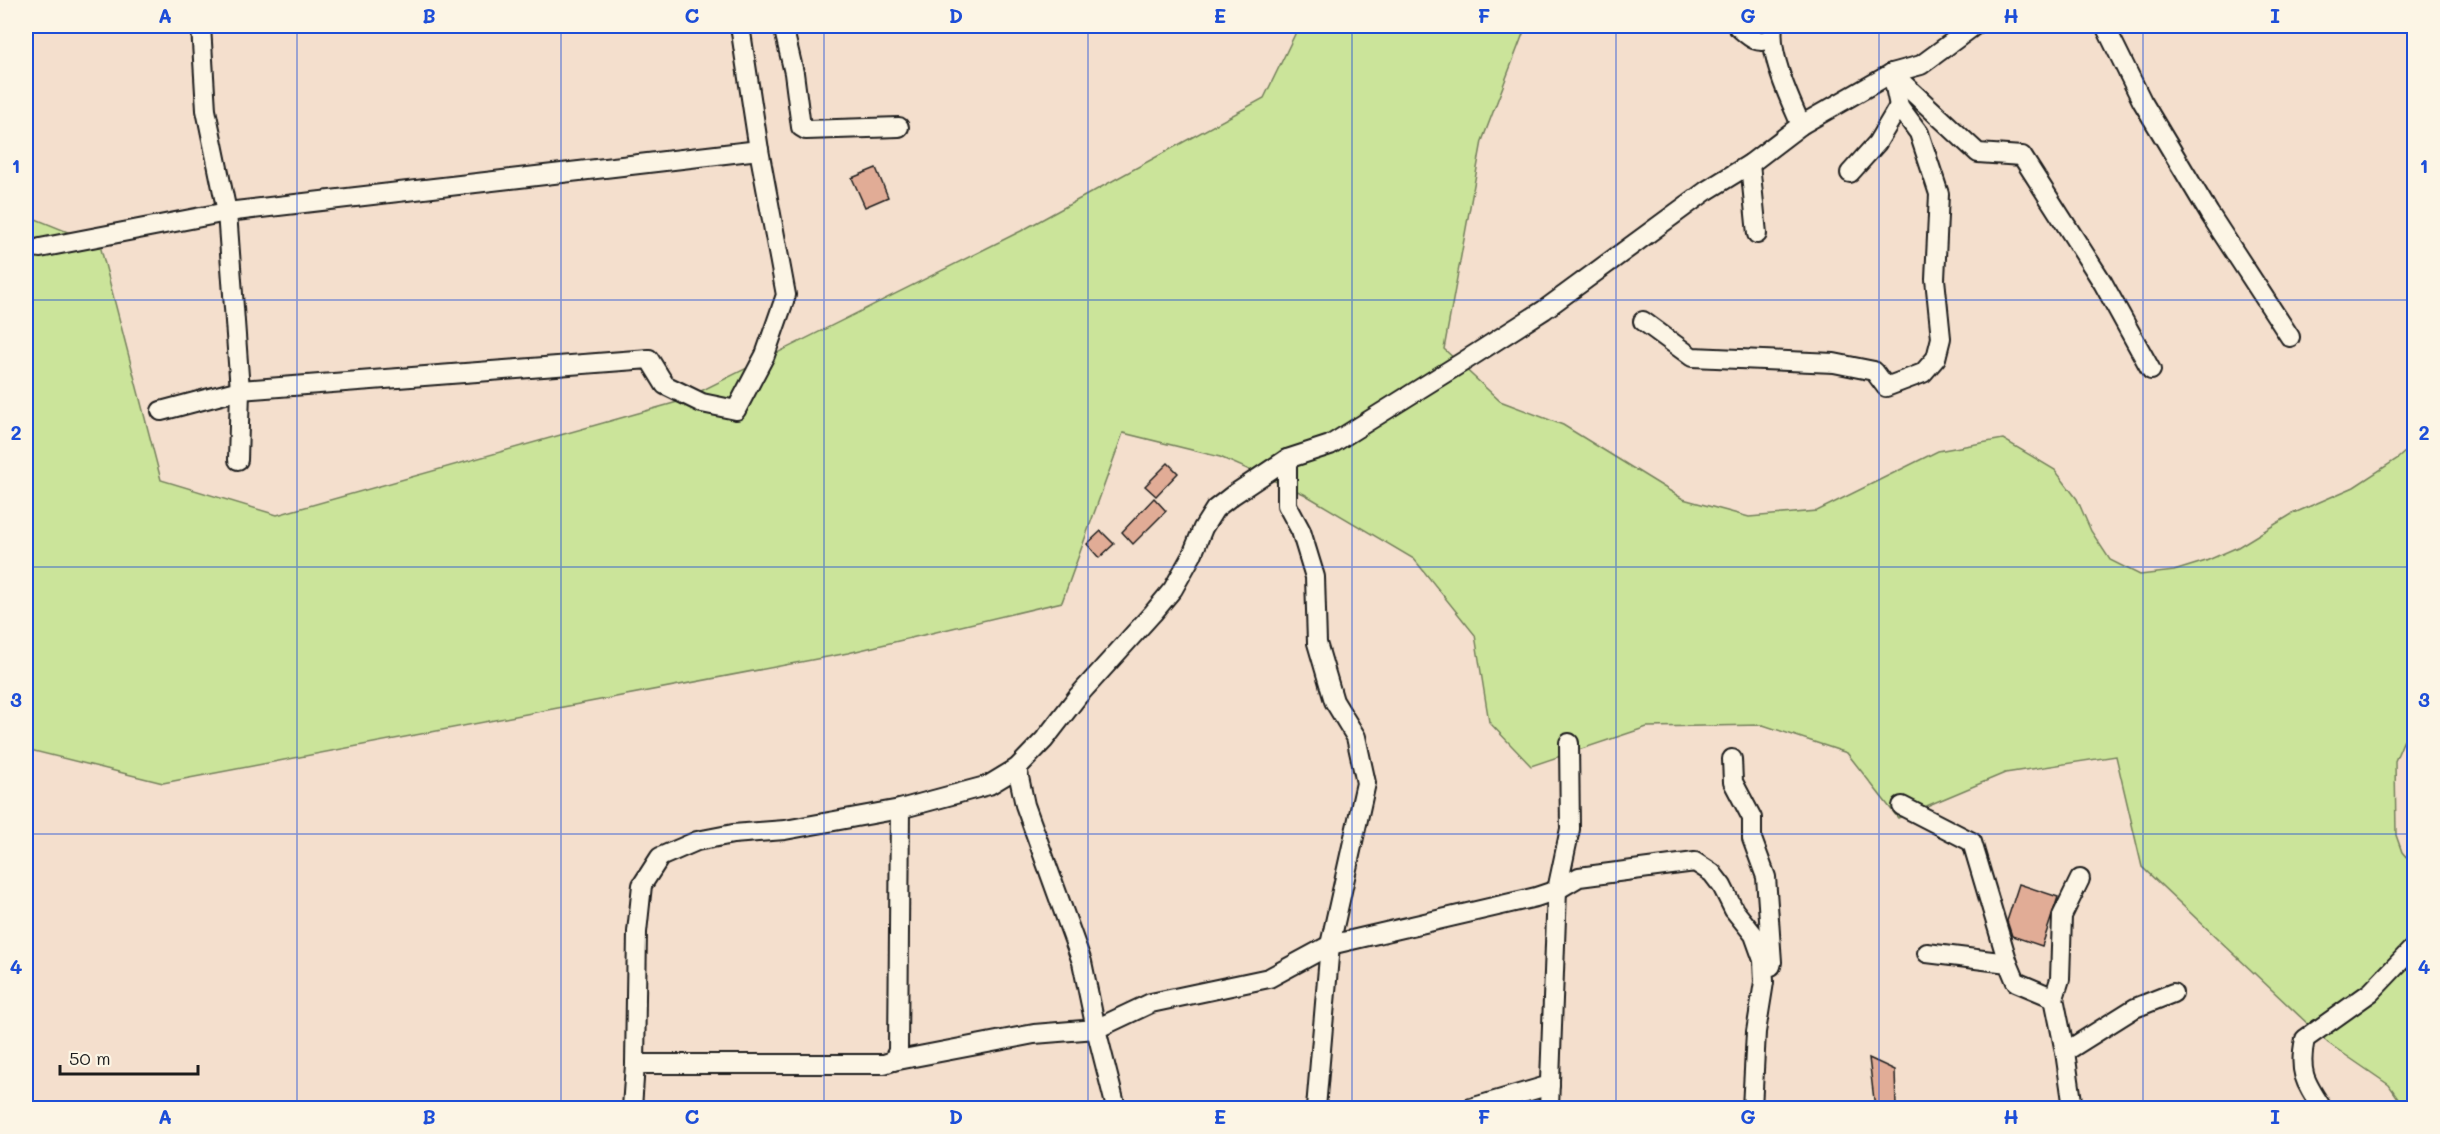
<svg xmlns="http://www.w3.org/2000/svg" width="2440" height="1134" font-family="Mali,sans-serif">
	<style>
		.green { fill: #cbe49a; stroke: #74805b; stroke-width: 1.5 }
		.building { fill: #e1ac96; stroke: #1c1c1c; stroke-width: 1.5 }
		.lines { fill: none; stroke-linecap: round; stroke-linejoin: round }
		.street-casing { stroke: #1c1c1c; stroke-width: 22 }
		.street { stroke: #fcf5e5; stroke-width: 18 }
		.grid { fill: none; stroke: #1d4ed8; stroke-width: 1.5; stroke-opacity: 0.55 }
		.neatline { fill: none; stroke: #1d4ed8; stroke-width: 2 }
		.grid-label { font-size: 20px; text-anchor: middle; font-weight: bold; fill: #1d4ed8 }
	</style>
	<rect width="100%" height="100%" fill="#f4dfcd"/>
	<filter id="ink" filterUnits="userSpaceOnUse"><feTurbulence type="fractalNoise" baseFrequency=".0167" numOctaves="2"/><feDisplacementMap in="SourceGraphic" scale="12" xChannelSelector="R" yChannelSelector="G"/><feConvolveMatrix kernelMatrix="1 2 1 2 8 2 1 2 1" color-interpolation-filters="sRGB"/></filter>
	<g filter="url(#ink)">
		<path class="green" d="M1299 26H1526L1482 141 1444 349 1500 401 1563 425 1683 499 1749 517 1817 511 1938 451 2003 439 2055 470 2077 499 2091 531 2110 560 2140 575 2174 571 2206 561 2238 547 2292 514 2354 487 2397 459 2414 444V722L2409 728 2395 761 2396 835 2402 852 2414 866V1108H2405L2389 1085 2328 1043 2142 867 2116 756 2005 773 1898 818 1847 753 1763 725 1647 727 1531 766 1489 722 1475 635 1414 559 1304 494 1220 457 1123 433 1062 602 848 653 163 783 26 749V215L100 245 161 480 277 515 681 401 1021 231 1264 98Z"/>
		<g class="building">
			<path d="M876 168 888 197 865 207 852 178Z"/>
			<path d="M1168 463 1178 473 1156 496 1145 486Z"/>
			<path d="M1154 498 1166 511 1133 544 1122 532Z"/>
			<path d="M1101 531 1114 544 1099 558 1087 544Z"/>
			<path d="M2019 884 2058 897 2042 946 2012 936 2007 921Z"/>
			<path d="M1869 1058 1895 1070 1896 1107 1875 1108Z"/>
		</g>
		<g class="lines">
			<defs>
				<g id="street">
					<path d="M201 26 206 110 227 212 240 390 238 460"/>
					<path d="M783 26 794 73 801 127 806 130 899 127"/>
					<path d="M1737 26C1749 36 1755 45 1771 39"/>
					<path d="M1773 26C1769 55 1789 98 1801 125"/>
					<path d="M2105 26 2142 101 2209 213 2290 337"/>
					<path d="M1892 73 1978 153 2022 156 2103 283 2151 370"/>
					<path d="M1750 164 1757 234"/>
					<path d="M1850 173 1877 143 1899 106"/>
					<path d="M40 248 227 212 759 150"/>
					<path d="M1643 321 1692 357 1834 363 1874 371 1886 387 1923 373 1936 358 1941 338 1935 279 1939 194 1919 133 1899 106 1892 73"/>
					<path d="M161 411 240 390 649 359 665 385 702 403 736 410 765 355 786 295 759 150 740 26"/>
					<path d="M1287 459V505L1301 531 1315 577 1317 643 1334 701 1356 737 1366 783 1330 945 1316 1108"/>
					<path d="M1732 759 1733 782 1752 818V839L1766 877 1772 962 1771 966"/>
					<path d="M1017 768 1025 805 1082 962 1096 1029 1116 1108"/>
					<path d="M1902 806 1972 842 2008 963"/>
					<path d="M1927 953 2008 963 2016 982 2054 998 2065 1052 2073 1108"/>
					<path d="M2054 998 2060 979 2062 916 2080 879"/>
					<path d="M2065 1052 2135 1008 2173 993"/>
					<path d="M893 1061 1034 1034 1096 1029 1151 1003 1269 978 1330 945 1536 897 1557 890 1579 877 1695 862 1712 873 1722 886 1734 910 1754 935 1763 960 1764 982 1756 1032 1752 1108"/>
					<path d="M635 1064H884L893 1061 898 1051 900 809"/>
					<path d="M632 1108 635 1064 637 932 642 885 660 857 697 841 733 834 785 830 900 809 989 785 1017 768 1044 740 1078 696 1153 613 1173 589 1192 555 1203 528 1215 509 1233 495 1287 459 1330 445 1469 358 1544 310 1706 191 1750 164 1801 125 1892 73 1921 65 1974 26"/>
					<path d="M1471 1108 1550 1085"/>
					<path d="M1549 1108 1557 890 1570 829 1569 743"/>
					<path d="M2322 1108C2305 1082 2298 1072 2305 1039L2371 992 2414 947"/>
				</g>
			</defs>
			<use href="#street" class="street-casing"/>
			<use href="#street" class="street"/>
		</g>
	</g>
	<path class="grid" d="M297 26V1108M561 26V1108M824 26V1108M1088 26V1108M1352 26V1108M1616 26V1108M1879 26V1108M2143 26V1108M26 300H2414M26 567H2414M26 834H2414"/>
	<rect width="2440" height="1134" fill="none" stroke="#fcf5e5" stroke-width="66"/>
	<path d="M60 1065v9h138v-9" fill="none" stroke="#1c1c1c" stroke-width="3"/>
	<text x="69" y="1065" font-size="18" fill="#1c1c1c" stroke="#fcf5e5" stroke-width="4.5" paint-order="stroke">50 m</text>
	<rect x="33" y="33" width="2374" height="1068" class="neatline"/>
	<g class="grid-label">
		<text x="165" y="23">A</text>
		<text x="429" y="23">B</text>
		<text x="692" y="23">C</text>
		<text x="956" y="23">D</text>
		<text x="1220" y="23">E</text>
		<text x="1484" y="23">F</text>
		<text x="1748" y="23">G</text>
		<text x="2011" y="23">H</text>
		<text x="2275" y="23">I</text>
		<text x="16" y="173">1</text>
		<text x="2424" y="173">1</text>
		<text x="16" y="440">2</text>
		<text x="2424" y="440">2</text>
		<text x="16" y="707">3</text>
		<text x="2424" y="707">3</text>
		<text x="16" y="974">4</text>
		<text x="2424" y="974">4</text>
		<text x="165" y="1124">A</text>
		<text x="429" y="1124">B</text>
		<text x="692" y="1124">C</text>
		<text x="956" y="1124">D</text>
		<text x="1220" y="1124">E</text>
		<text x="1484" y="1124">F</text>
		<text x="1748" y="1124">G</text>
		<text x="2011" y="1124">H</text>
		<text x="2275" y="1124">I</text>
	</g>
</svg>
